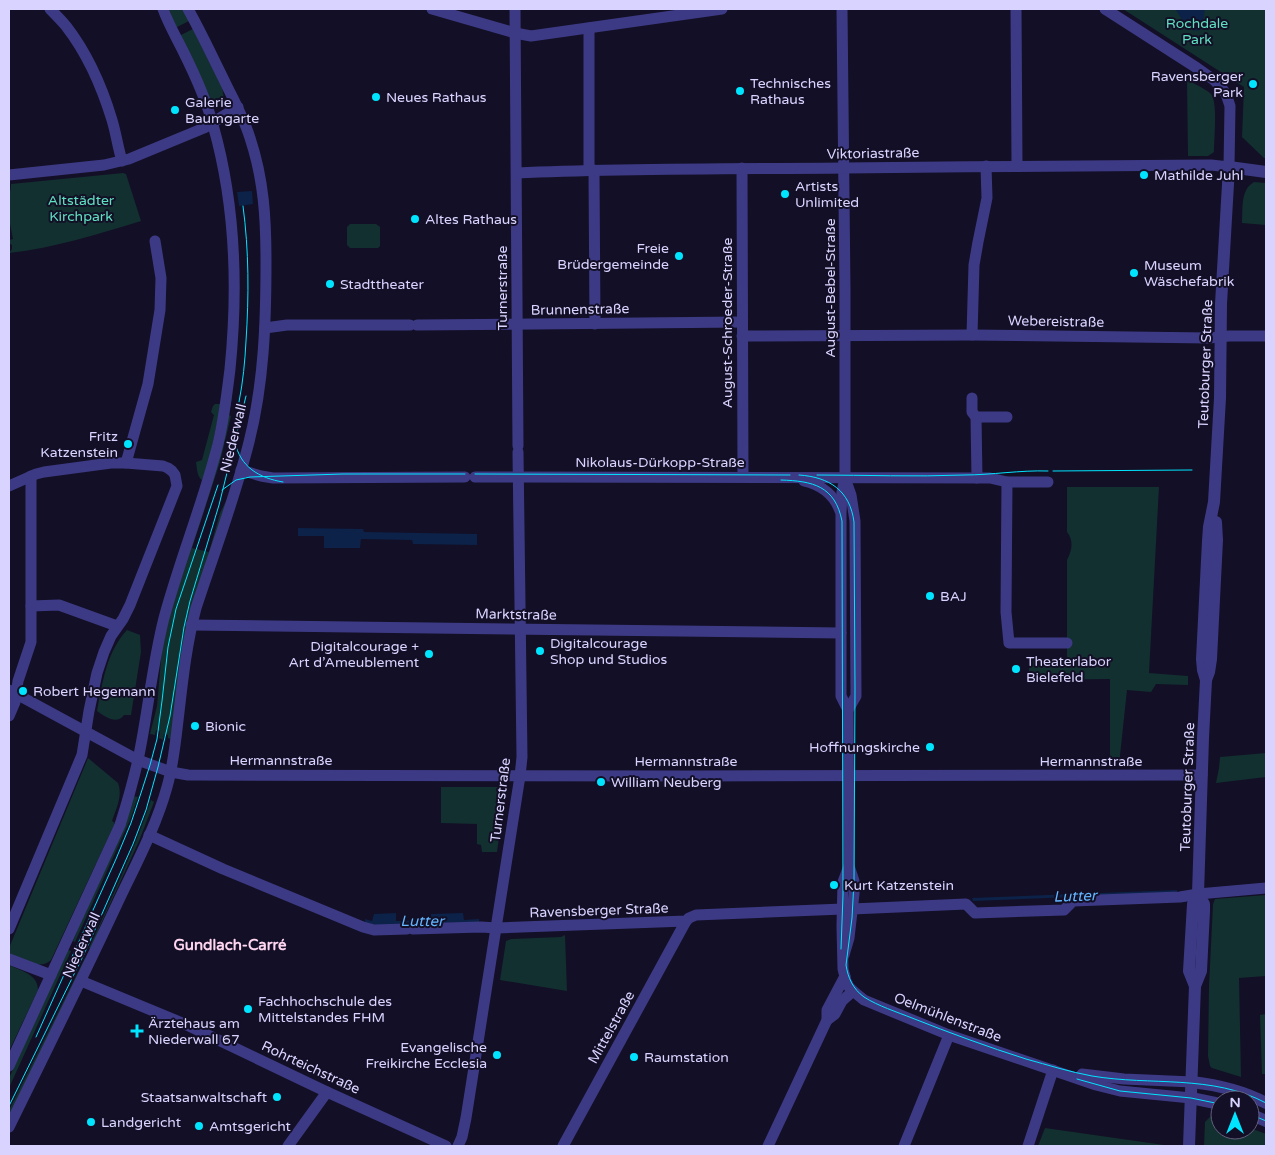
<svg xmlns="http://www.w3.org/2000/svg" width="1275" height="1155" font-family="'Varela Round',sans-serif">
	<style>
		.green { fill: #12302f }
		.water { fill: #0c2248 }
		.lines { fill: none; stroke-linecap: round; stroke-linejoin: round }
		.minor { stroke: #3d3a85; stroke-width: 11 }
		.tertiary { stroke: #3d3a85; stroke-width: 12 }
		.tram { stroke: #00e5ff; stroke-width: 1 }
		.poi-dot { fill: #00e5ff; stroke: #130f26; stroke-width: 2 }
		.labels { text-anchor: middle; stroke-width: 4; stroke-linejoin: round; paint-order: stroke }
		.park-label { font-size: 14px; fill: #5fe0c0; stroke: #130f26 }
		.poi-label { font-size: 14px; fill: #d9d4ff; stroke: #130f26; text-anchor: start }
		.street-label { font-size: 14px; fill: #d9d4ff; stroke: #130f26 }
		.water-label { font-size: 15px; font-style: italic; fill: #62b6ff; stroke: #130f26 }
		.neighbourhood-label { font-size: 15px; font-weight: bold; fill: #ffd6f0; stroke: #130f26 }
	</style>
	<rect width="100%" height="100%" fill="#130f26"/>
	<g class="green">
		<path d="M169 9H184L189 21 175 28Z"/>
		<path d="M1123 9H1266V158H1264L1242 137 1244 87Z"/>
		<path d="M193 29 222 88C225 98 224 107 213 108L179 36Z"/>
		<path d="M1187 80C1193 83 1206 89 1211 94 1218 102 1214 140 1214 152L1208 156H1188Z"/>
		<path d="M123 173 126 174 141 221C98 234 55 248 9 253L12 249V245L9 243V240L13 239C10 225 8 213 9 199 9 193 11 191 11 184Z"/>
		<path d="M1254 182 1266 183V225L1242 223C1243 209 1240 190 1254 182Z"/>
		<path d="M350 224H376L380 227V246L378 248H350L347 245V227Z"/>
		<path d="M230 397H232L229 415 231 416 220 462 192 548 209 552 220 513 227 499 201 582 171 739 168 738V735L164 734 163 740 159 738 160 731 156 730 155 735 150 734 157 706 162 648 165 626Z"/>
		<path d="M215 404H221L208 466 202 480C197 477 197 468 196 462L202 460 214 415 211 412 213 406Z"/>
		<path d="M1067 487H1159L1149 673 1188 676V685L1156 684 1151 692 1127 690 1119 765H1110V679L1029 680V660L1067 659V560C1072 550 1074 541 1067 532Z"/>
		<path d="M127 630 140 635 141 652 131 715H124C117 725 105 717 97 711 103 681 106 653 127 630Z"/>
		<path d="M1266 753V777L1216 783 1219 768 1220 757Z"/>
		<path d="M88 758 118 783C123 796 116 809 112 821L115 823 51 960C40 971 22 959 10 955L9 948Z"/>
		<path d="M441 787H506L497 852H482L481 845 477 844V824L441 823Z"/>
		<path d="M133 796 138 797 130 820 75 942 73 941Z"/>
		<path d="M151 800 154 802 139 841 100 926 92 950 89 948C111 899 134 851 151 800Z"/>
		<path d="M1266 895V976L1239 978 1241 1077 1212 1068 1210 1066 1208 1056 1209 986 1213 904 1215 899Z"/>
		<path d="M565 935 567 991 500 980 506 941 511 939 561 937Z"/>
		<path d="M68 950 71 951 9 1088V1078Z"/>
		<path d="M85 958 88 959 9 1117V1110Z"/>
		<path d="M9 965C21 971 38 974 38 990L9 1051Z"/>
		<path d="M1266 1014V1074H1262L1260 1015Z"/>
		<path d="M1213 1114 1220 1117V1130H1250V1128L1266 1134V1146H1204L1205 1122Z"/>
		<path d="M1045 1128 1171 1146H1038Z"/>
	</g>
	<g class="water">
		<path d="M1175 9H1205L1202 29C1189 36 1182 18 1175 9Z"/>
		<path d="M252 191 253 204 239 206 237 192Z"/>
		<path d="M298 528 363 529 364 532 477 534V545L413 544 412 540 361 539 360 548H324V536H298Z"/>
		<path d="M1177 890V893L973 901 972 898Z"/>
		<path d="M396 913V921L431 920V914L463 913 464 920 479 919V922L376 925 365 923V919L372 921 374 914Z"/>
	</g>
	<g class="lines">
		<g class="minor">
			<path d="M50 9C56 15 61 20 66 26 87 53 102 87 112 120 116 133 118 148 122 161"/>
			<path d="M432 9 515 33 531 36 722 9"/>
			<path d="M515 9 518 446"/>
			<path d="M842 9 845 291V477L842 492 841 514V696L848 710 849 866 854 881V894L849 938 844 955"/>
			<path d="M1016 9 1017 165"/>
			<path d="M589 28V170"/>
			<path d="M742 168 743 477"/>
			<path d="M594 170 595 324"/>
			<path d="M517 173C626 168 735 169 845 168 967 167 1089 165 1211 165L1229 167 1230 106 1226 94 1221 87 1214 80 1197 68 1105 9"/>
			<path d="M9 175 104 165 129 159 204 128 238 107"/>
			<path d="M417 325 742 322"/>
			<path d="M265 328 287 325H410"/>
			<path d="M972 335 974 265 978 242 987 198 986 166"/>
			<path d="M742 336 972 335 1209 338 1229 336H1266"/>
			<path d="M972 398V412L976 417H1007"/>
			<path d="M976 417 977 478"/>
			<path d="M126 463 148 384 160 310 161 278 155 241"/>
			<path d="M241 470 261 476 273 478 465 477"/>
			<path d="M475 477 990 478 1007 482H1048"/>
			<path d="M845 478 851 495 855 521 856 696 848 710"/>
			<path d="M804 481C821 485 834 494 840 511"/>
			<path d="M1007 482 1006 612 1009 643H1067"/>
			<path d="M9 486 36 474 44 472 111 463H126L163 466 168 468 172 471 175 475 177 486 130 605 123 619 111 636 104 652 97 673 89 711 82 755 9 929"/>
			<path d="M31 606 59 605 117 626"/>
			<path d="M191 625 841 633"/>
			<path d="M9 690 138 760 171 772 188 775 688 776 1202 775"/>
			<path d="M9 716 15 702 18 681 31 642V476"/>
			<path d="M149 835 223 869 363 927 374 930 407 929"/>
			<path d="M849 866 843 882 842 926 843 969 846 981 849 987 853 991 864 1000 949 1035 1096 1085 1120 1091 1191 1098"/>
			<path d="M852 909 966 904 975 913 1064 910 1073 901 1180 897 1198 894 1266 888"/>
			<path d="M413 929 481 927 497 928 686 921 689 918 696 915 843 909"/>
			<path d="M9 959 51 975"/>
			<path d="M81 981 187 1025 327 1092 446 1146"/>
			<path d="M827 1020 835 1014 842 1001 853 991"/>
			<path d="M9 1066 120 825C127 803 133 782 138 760 148 713 152 665 164 618 180 559 203 503 218 444 224 419 227 394 230 369 238 289 235 202 213 125 206 99 195 75 183 51 176 37 168 23 163 9"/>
			<path d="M1082 1074 1124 1079 1192 1082"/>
			<path d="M9 1127C46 1052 83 977 118 902 136 864 156 827 167 787 174 763 176 737 179 712 183 677 187 642 196 608 214 553 235 498 249 442 264 383 266 322 266 262 266 219 264 180 250 138 244 118 233 99 224 80 212 56 201 32 188 9"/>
			<path d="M288 1146 327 1092"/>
			<path d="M458 1146 462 1137 466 1118 520 776 522 757 518 452"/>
			<path d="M563 1146 686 921"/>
			<path d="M768 1146 827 1020V1010L845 976"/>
			<path d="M904 1146 949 1035"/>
			<path d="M1028 1146 1053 1070"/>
		</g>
		<g class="tertiary">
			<path d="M1206 680 1203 670 1202 659 1208 541 1209 527 1214 502 1220 398 1221 304 1229 167 1266 172"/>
			<path d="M1195 986 1189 971 1193 904 1198 894 1203 738 1206 680 1209 672 1211 659 1217 540 1216 522"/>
			<path d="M1192 1082C1218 1085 1243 1091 1266 1103"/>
			<path d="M1191 1098 1220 1104"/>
			<path d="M1250 1114 1266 1121"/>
			<path d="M1189 1146 1195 986 1201 971 1204 911V904L1198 894"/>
		</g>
		<g class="tram">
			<path d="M239 402C243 382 245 361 246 341 249 296 249 251 243 206"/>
			<path d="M235 442C240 467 259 478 283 482"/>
			<path d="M1053 471 1192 470"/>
			<path d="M475 474 790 475"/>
			<path d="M799 475C830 477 850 491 854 522L855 689 854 881 852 918 846 965C848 978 853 989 864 997 878 1006 897 1012 912 1018 950 1033 988 1047 1026 1059 1048 1065 1070 1072 1092 1076 1151 1086 1212 1074 1266 1103"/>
			<path d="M817 475C866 475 915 477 964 475 992 475 1020 470 1048 471"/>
			<path d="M781 480C813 481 835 486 842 521L843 895 841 949"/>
			<path d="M222 490 236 480 250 477 343 474H465"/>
			<path d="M36 1037 116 859 131 823 141 793 150 765 157 739 162 701 168 647 176 609 218 485"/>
			<path d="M1077 1079 1120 1091 1191 1098 1220 1104"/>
			<path d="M9 1106 85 952 133 844 146 810 158 767 170 716 184 627 190 601 219 505 246 396"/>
			<path d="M1250 1114 1266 1121"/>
		</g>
	</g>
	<g class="poi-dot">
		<circle cx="1253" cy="84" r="5"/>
		<circle cx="740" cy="91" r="5"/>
		<circle cx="376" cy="97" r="5"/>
		<circle cx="175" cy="110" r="5"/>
		<circle cx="1144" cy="175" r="5"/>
		<circle cx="785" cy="194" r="5"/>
		<circle cx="415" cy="219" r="5"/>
		<circle cx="679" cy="256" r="5"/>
		<circle cx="1134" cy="273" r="5"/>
		<circle cx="330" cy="284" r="5"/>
		<circle cx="128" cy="444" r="5"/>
		<circle cx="930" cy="596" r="5"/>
		<circle cx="540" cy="651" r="5"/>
		<circle cx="429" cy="654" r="5"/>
		<circle cx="1016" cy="669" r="5"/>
		<circle cx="23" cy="691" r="5"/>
		<circle cx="195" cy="726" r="5"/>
		<circle cx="930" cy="747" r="5"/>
		<circle cx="601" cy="782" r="5"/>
		<circle cx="834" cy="885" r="5"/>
		<circle cx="248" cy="1009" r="5"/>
		<path d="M134.5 1023.5h5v5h5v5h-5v5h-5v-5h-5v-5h5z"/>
		<circle cx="497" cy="1055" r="5"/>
		<circle cx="634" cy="1057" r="5"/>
		<circle cx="277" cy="1097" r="5"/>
		<circle cx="91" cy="1122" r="5"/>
		<circle cx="199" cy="1126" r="5"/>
	</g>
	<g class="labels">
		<g class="park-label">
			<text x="1197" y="28">Rochdale<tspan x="1197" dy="16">Park</tspan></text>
			<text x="81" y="205">Altstädter<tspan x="81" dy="16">Kirchpark</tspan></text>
		</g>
		<g class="poi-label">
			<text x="1243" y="81" text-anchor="end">Ravensberger<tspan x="1243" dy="16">Park</tspan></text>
			<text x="750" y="88">Technisches<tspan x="750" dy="16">Rathaus</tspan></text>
			<text x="386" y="102">Neues Rathaus</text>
			<text x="185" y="107">Galerie<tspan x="185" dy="16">Baumgarte</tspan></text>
			<text x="1154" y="180">Mathilde Juhl</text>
			<text x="795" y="191">Artists<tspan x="795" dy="16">Unlimited</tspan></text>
			<text x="425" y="224">Altes Rathaus</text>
			<text x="669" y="253" text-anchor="end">Freie<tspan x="669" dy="16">Brüdergemeinde</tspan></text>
			<text x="1144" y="270">Museum<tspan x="1144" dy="16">Wäschefabrik</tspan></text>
			<text x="340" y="289">Stadttheater</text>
			<text x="118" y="441" text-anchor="end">Fritz<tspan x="118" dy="16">Katzenstein</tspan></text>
			<text x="940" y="601">BAJ</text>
			<text x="550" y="648">Digitalcourage<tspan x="550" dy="16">Shop und Studios</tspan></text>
			<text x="419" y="651" text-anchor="end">Digitalcourage +<tspan x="419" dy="16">Art d’Ameublement</tspan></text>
			<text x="1026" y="666">Theaterlabor<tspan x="1026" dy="16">Bielefeld</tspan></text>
			<text x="33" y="696">Robert Hegemann</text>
			<text x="205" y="731">Bionic</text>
			<text x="920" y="752" text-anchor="end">Hoffnungskirche</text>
			<text x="611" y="787">William Neuberg</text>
			<text x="844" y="890">Kurt Katzenstein</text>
			<text x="258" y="1006">Fachhochschule des<tspan x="258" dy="16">Mittelstandes FHM</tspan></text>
			<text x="148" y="1028">Ärztehaus am<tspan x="148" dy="16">Niederwall 67</tspan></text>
			<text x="487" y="1052" text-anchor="end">Evangelische<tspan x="487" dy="16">Freikirche Ecclesia</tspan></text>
			<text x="644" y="1062">Raumstation</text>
			<text x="267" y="1102" text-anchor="end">Staatsanwaltschaft</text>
			<text x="101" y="1127">Landgericht</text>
			<text x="209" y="1131">Amtsgericht</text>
		</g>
		<g class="street-label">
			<text transform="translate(873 153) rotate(-1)" y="5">Viktoriastraße</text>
			<text transform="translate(502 288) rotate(-90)" y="5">Turnerstraße</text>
			<text transform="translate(830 288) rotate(-90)" y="5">August-Bebel-Straße</text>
			<text transform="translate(580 309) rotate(-1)" y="5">Brunnenstraße</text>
			<text transform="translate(1056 321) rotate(1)" y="5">Webereistraße</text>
			<text transform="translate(727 323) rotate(-90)" y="5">August-Schroeder-Straße</text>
			<text transform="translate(1205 364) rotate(-88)" y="5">Teutoburger Straße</text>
			<text transform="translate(233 438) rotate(-76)" y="5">Niederwall</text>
			<text x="660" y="467">Nikolaus-Dürkopp-Straße</text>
			<text transform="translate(516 614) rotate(1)" y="5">Marktstraße</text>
			<text x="281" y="765">Hermannstraße</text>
			<text x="686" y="766">Hermannstraße</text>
			<text x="1091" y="766">Hermannstraße</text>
			<text transform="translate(1187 787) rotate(-88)" y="5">Teutoburger Straße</text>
			<text transform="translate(500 800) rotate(-83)" y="5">Turnerstraße</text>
			<text transform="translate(599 910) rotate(-2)" y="5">Ravensberger Straße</text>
			<text transform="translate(81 945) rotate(-65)" y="5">Niederwall</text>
			<text transform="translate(948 1017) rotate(21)" y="5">Oelmühlenstraße</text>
			<text transform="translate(611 1027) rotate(-61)" y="5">Mittelstraße</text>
			<text transform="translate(311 1067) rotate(25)" y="5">Rohrteichstraße</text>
		</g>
		<g class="water-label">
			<text transform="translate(1075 896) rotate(-2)" y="5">Lutter</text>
			<text x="422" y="926">Lutter</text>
		</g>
		<g class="neighbourhood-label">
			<text x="230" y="950">Gundlach-Carré</text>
		</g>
	</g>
	<rect width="1275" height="1155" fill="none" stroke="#d9d4ff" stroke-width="20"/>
	<g transform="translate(1235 1115)"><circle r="24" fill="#130f26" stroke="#625e7d"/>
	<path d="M0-4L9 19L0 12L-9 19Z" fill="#00e5ff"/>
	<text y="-8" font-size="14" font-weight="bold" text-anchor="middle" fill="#d9d4ff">N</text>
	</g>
</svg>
